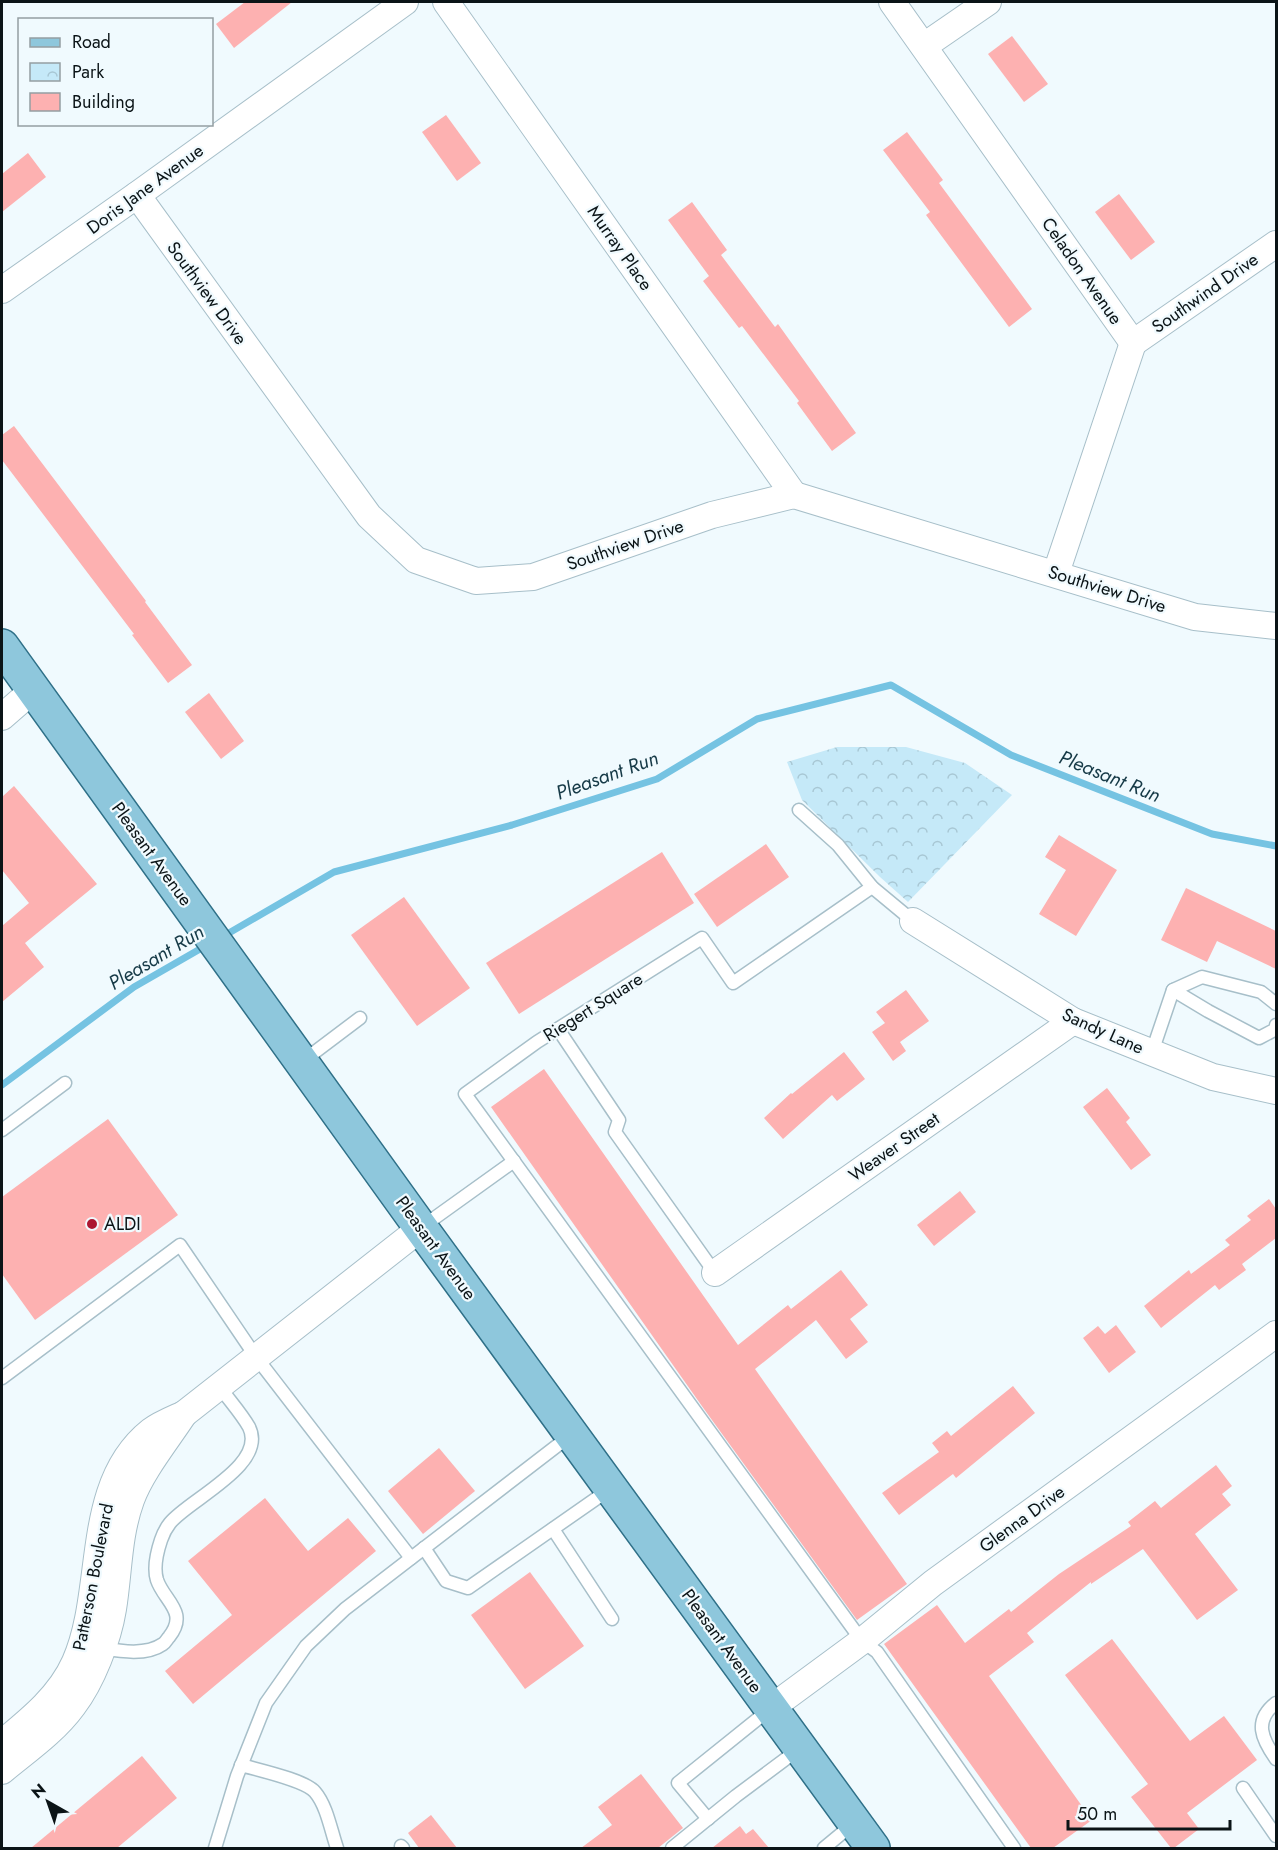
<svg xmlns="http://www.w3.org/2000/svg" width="1278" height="1850" font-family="Jost,sans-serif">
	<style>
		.park { fill: url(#park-crowns) }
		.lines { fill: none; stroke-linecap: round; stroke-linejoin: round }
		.stream { stroke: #75c3e2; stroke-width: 7 }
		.building { fill: #fdb1b1 }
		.lane-casing { stroke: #a7bfc9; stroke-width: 15 }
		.street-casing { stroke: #a7bfc9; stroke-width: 28 }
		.primary-casing { stroke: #2f7088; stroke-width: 36 }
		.lane { stroke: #fff; stroke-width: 12 }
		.street { stroke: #fff; stroke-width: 26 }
		.primary { stroke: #8ec7dc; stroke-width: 33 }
		.poi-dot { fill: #ac1732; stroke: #f0fafe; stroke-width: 2 }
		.labels { text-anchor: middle; stroke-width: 4.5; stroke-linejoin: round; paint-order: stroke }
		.street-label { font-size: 18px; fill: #0b1417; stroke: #f0fafe }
		.poi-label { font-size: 18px; fill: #0b1417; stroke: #f0fafe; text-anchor: start }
		.water-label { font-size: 20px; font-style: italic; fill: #163a47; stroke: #f0fafe }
	</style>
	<defs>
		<pattern id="park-crowns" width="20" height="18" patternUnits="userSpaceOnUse" patternTransform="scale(1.5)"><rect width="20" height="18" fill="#c5e9f8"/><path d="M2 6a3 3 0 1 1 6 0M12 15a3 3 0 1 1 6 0" fill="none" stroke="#a8c7d4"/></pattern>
	</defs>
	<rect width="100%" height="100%" fill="#f0fafe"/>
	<path class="park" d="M837 747H906L965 763 1012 795 908 902 880 877 802 800 787 762Z"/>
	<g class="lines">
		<g class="stream">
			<path d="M222 937 334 872 512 825 657 779 757 719 891 685 1011 755 1212 834 1276 846"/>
			<path d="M2 1085 134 987 207 945"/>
		</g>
	</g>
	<g class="building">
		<path d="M245 2H292L234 48 216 24Z"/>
		<path d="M1012 36 1048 84 1024 102 988 54Z"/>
		<path d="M446 115 481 163 457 181 422 132Z"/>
		<path d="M907 132 943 180 939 183 1032 309 1009 327 926 215 930 212 883 150Z"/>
		<path d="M28 153 46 177 2 212V174Z"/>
		<path d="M1119 194 1155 242 1131 260 1095 212Z"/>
		<path d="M692 202 727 250 721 255 775 327 778 324 856 433 832 451 797 403 799 401 742 326 739 328 703 281 709 276 668 220Z"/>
		<path d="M14 426 146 601 145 602 192 665 168 683 132 635 134 634 2 460V435Z"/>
		<path d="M209 693 244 741 221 759 185 712Z"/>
		<path d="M14 786 97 884 25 943 44 967 2 1002V926L29 903 2 870V797Z"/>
		<path d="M1059 835 1117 870 1076 936 1039 914 1066 870 1045 857Z"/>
		<path d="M766 844 789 877 717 927 694 894Z"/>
		<path d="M662 852 694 903 519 1014 486 963Z"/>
		<path d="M1186 888 1276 931V969L1217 941 1207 962 1161 940Z"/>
		<path d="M404 897 470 988 417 1026 351 935Z"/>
		<path d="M906 990 929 1021 900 1042 906 1051 893 1061 872 1032 885 1023 876 1012Z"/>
		<path d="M844 1052 865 1079 837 1101 832 1095 783 1139 764 1118 791 1093 792 1094Z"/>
		<path d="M544 1069 738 1345 788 1305 791 1309 841 1270 868 1305 850 1319 868 1342 846 1359 816 1320 755 1369 907 1584 857 1620 704 1409 491 1107Z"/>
		<path d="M1107 1088 1130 1118 1126 1122 1151 1155 1131 1170 1083 1107Z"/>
		<path d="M108 1119 178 1215 35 1320 2 1274V1197Z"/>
		<path d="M960 1191 976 1212 934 1246 917 1225Z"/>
		<path d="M1269 1199 1276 1209V1238L1242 1264 1246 1270 1219 1290 1215 1285 1161 1328 1144 1306 1189 1270 1191 1274 1230 1245 1225 1240 1251 1220 1247 1216Z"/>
		<path d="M1116 1325 1136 1352 1109 1373 1083 1338 1098 1326 1105 1334Z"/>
		<path d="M1013 1386 1035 1413 956 1478 953 1474 899 1515 882 1493 939 1452 932 1443 947 1431 951 1436Z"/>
		<path d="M439 1448 475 1491 423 1534 388 1491Z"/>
		<path d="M1216 1465 1232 1486 1222 1494 1231 1505 1195 1534 1238 1590 1197 1620 1143 1549 1091 1584V1582L1027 1633 1034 1642 989 1676 1092 1820 1053 1848H1031L884 1644 937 1605 965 1643 1009 1609 1011 1612 1059 1574 1131 1526 1128 1522 1155 1501 1161 1508Z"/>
		<path d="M265 1498 308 1551 348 1518 376 1551 193 1704 165 1671 232 1615 188 1561Z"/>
		<path d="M530 1572 584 1646 525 1689 471 1615Z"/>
		<path d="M1112 1639 1190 1741 1224 1716 1257 1760 1187 1813 1199 1829 1174 1848H1171L1131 1797 1148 1784 1065 1675Z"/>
		<path d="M142 1756 177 1798 117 1848H31Z"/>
		<path d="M641 1774 683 1828 658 1848H581L612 1825 598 1807Z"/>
		<path d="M431 1815 457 1848H419L408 1833Z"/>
		<path d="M740 1826 746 1834 753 1829 769 1848H712Z"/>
	</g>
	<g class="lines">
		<defs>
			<g id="lane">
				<path d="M799 810 838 845 872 887 913 921"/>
				<path d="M872 887 733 983 702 938 537 1042 465 1094 862 1641 877 1652 1014 1848"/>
				<path d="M1173 990 1208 1011 1259 1038 1276 1029V1025"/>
				<path d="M558 1029 619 1120 615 1132 715 1273"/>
				<path d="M1152 1052 1173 990 1202 977 1261 992 1276 1004"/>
				<path d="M303 1061 360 1018"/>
				<path d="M2 1130 65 1083"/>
				<path d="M422 1227 514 1161"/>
				<path d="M2 1378 180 1245 256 1357 411 1558"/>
				<path d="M553 1529 612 1619"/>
				<path d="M424 1548 446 1581 468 1588 610 1489"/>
				<path d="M100 1648C119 1651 146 1656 163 1644 166 1642 167 1639 169 1637 189 1612 164 1601 157 1580 153 1567 157 1552 161 1540 163 1534 166 1528 170 1523 188 1500 268 1465 249 1427 241 1413 229 1400 219 1386"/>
				<path d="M1276 1703C1253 1721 1262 1739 1276 1759"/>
				<path d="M241 1765C258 1770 305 1780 315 1792 327 1806 331 1831 337 1848"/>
				<path d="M1243 1788 1276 1836"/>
				<path d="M708 1819 678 1783 770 1709"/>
				<path d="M401 1846 403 1848"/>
				<path d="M215 1848 237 1776 266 1703 306 1646 345 1609 571 1435"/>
				<path d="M672 1848 736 1796 799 1749"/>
				<path d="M824 1848 853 1824"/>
			</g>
			<g id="street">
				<path d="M446 2 794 495"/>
				<path d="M892 2 1133 343"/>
				<path d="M924 46 988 2"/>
				<path d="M137 195 369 516 416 560 476 581 533 577 712 515 794 495 1195 617 1276 626"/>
				<path d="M2 290 137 195 405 2"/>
				<path d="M1133 343 1276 244"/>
				<path d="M1056 573 1133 343"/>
				<path d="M2 717 33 690"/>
				<path d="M913 921 1073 1021 1213 1077 1276 1091"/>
				<path d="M715 1273 1073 1021"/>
				<path d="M771 1708 862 1641 933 1583 1276 1334"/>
				<path d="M2 1743C30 1720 60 1696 75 1662 107 1590 83 1485 151 1431 160 1424 173 1419 184 1414L421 1228"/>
				<path d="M2 1771C26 1751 54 1732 73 1706 92 1681 108 1640 113 1609 119 1572 118 1536 131 1500 141 1472 167 1440 184 1414"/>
			</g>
			<path id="primary" d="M2 646 421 1228 873 1848"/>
		</defs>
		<use href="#lane" class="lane-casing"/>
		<use href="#street" class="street-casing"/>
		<use href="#primary" class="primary-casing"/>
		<use href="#lane" class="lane"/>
		<use href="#street" class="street"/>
		<use href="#primary" class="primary"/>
	</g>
	<circle class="poi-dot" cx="92" cy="1224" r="6"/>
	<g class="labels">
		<g class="street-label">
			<text transform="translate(145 189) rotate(-36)" y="6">Doris Jane Avenue</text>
			<text transform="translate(620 248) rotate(55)" y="6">Murray Place</text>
			<text transform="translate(1082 271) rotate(55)" y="6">Celadon Avenue</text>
			<text transform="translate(207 293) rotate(54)" y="6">Southview Drive</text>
			<text transform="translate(1205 293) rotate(-35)" y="6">Southwind Drive</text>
			<text transform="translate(625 545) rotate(-19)" y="6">Southview Drive</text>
			<text transform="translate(1107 589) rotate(17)" y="6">Southview Drive</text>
			<text transform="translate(152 854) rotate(54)" y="6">Pleasant Avenue</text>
			<text transform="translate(593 1007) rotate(-32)" y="6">Riegert Square</text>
			<text transform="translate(1103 1031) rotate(24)" y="6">Sandy Lane</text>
			<text transform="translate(894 1147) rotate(-35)" y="6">Weaver Street</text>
			<text transform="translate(436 1248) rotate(54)" y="6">Pleasant Avenue</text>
			<text transform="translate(1022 1519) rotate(-36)" y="6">Glenna Drive</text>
			<text transform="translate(93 1577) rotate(-79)" y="6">Patterson Boulevard</text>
			<text transform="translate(722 1641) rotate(54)" y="6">Pleasant Avenue</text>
		</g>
		<g class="poi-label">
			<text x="104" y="1230">ALDI</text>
		</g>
		<g class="water-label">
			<text transform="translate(607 775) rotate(-20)" y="7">Pleasant Run</text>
			<text transform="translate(1110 776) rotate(22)" y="7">Pleasant Run</text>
			<text transform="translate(156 957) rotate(-31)" y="7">Pleasant Run</text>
		</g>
	</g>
	<rect width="1278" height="1850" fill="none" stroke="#0b1417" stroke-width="6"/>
	<rect x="18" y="18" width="195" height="108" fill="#f0fafe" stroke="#949ea2" stroke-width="1.5"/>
	<rect x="30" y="38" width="30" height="9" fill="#8ec7dc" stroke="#949ea2" stroke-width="1.5"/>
	<text x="72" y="48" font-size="18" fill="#0b1417">Road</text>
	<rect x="30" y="63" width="30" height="18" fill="url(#park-crowns)" stroke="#949ea2" stroke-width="1.5"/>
	<text x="72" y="78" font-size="18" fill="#0b1417">Park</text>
	<rect x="30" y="93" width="30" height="18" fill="#fdb1b1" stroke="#949ea2" stroke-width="1.5"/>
	<text x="72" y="108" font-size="18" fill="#0b1417">Building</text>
	<g transform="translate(48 1802) rotate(320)" stroke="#f0fafe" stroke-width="4.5" paint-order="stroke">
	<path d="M0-4.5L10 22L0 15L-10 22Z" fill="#0b1417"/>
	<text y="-9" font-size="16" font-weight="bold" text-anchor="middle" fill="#0b1417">N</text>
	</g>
	<path d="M1068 1820v9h162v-9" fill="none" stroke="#0b1417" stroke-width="3"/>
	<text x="1077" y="1820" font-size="18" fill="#0b1417" stroke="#f0fafe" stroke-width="4.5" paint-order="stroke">50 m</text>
</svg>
